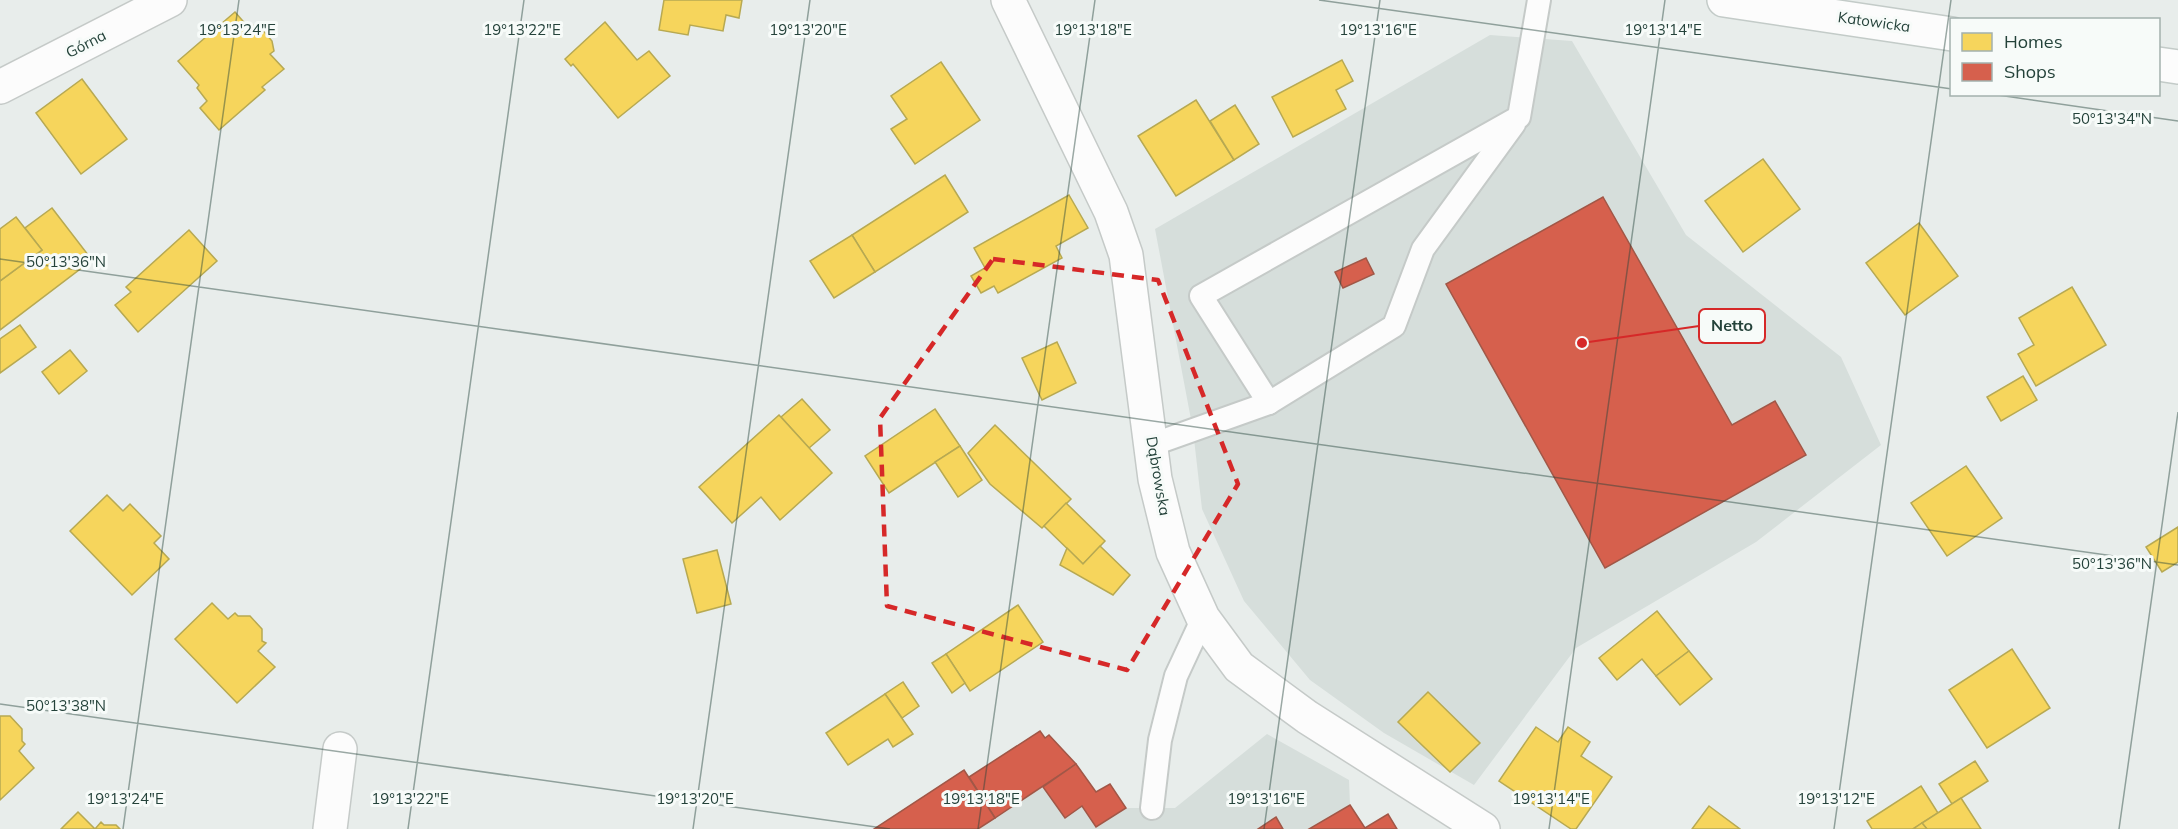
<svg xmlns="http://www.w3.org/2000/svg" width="2178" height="829" font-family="Mulish,sans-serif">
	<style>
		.built { fill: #d6dedb }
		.homes { fill: #f6d55c; stroke: #b7a952; stroke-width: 1.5 }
		.shops { fill: #d6604d; stroke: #a15747; stroke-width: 1.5 }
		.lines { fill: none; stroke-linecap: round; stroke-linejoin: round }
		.lane-casing { stroke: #c5cac8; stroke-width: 26 }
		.street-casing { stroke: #c5cac8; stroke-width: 36 }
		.secondary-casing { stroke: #c3cbc8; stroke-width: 36 }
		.lane { stroke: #fcfcfc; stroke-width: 22 }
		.street { stroke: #fcfcfc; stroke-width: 33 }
		.secondary { stroke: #fcfcfc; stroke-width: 33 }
		.marked { fill: none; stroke: #d62828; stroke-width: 4.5; stroke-dasharray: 12 8; stroke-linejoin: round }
		.ticks { fill: none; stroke: #24423a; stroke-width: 1.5; stroke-opacity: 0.45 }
		.labels { text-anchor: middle; stroke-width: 6; stroke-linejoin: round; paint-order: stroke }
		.street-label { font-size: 15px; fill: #24423a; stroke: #f7fbf9 }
		.ticks-label { font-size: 15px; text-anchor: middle; fill: #24423a; stroke: #f7fbf9; stroke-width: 6; stroke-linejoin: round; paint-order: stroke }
		.leader { fill: none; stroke: #d62828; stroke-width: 2 }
		.callout-dot { fill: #d62828; stroke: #f7fbf9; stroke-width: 2 }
		.callout { fill: #f7fbf9; stroke: #d62828; stroke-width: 2 }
		.callout-label { font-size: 16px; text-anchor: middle; font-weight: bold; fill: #24423a }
	</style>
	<rect width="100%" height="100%" fill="#e8edeb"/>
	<g class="built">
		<path d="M1490 35 1572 41 1686 235 1841 357 1881 445 1756 542 1576 648 1474 785 1384 733 1310 680 1244 601 1202 509 1193 430 1155 229Z"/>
		<path d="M1040 731 1045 738 1049 735 1076 764 1096 792 1110 784 1126 808H1175L1267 734 1349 780 1350 805 1365 828 1388 814 1397 829H874L964 770 969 776Z"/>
	</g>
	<g class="homes">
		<path d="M664 0H742L739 18 726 15 723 31 690 25 688 35 659 30Z"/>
		<path d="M235 12 249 28 252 25 261 28 272 41 274 51 270 54 284 69 262 87 265 90 219 130 200 108 207 101 197 88 199 85 178 61Z"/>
		<path d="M605 22 637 60 649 51 670 76 618 118 573 64 571 66 565 59Z"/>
		<path d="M1342 60 1353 81 1336 90 1346 109 1293 137 1272 97Z"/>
		<path d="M941 62 980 120 915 164 891 129 907 119 891 96Z"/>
		<path d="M82 79 127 139 81 174 36 113Z"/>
		<path d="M1196 100 1234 160 1176 196 1138 136Z"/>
		<path d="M1235 105 1259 144 1234 160 1210 121Z"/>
		<path d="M1763 159 1800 209 1743 252 1705 201Z"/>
		<path d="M945 175 968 212 875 272 852 235Z"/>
		<path d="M1069 195 1088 228 1056 246 1062 258 998 293 994 286 981 293 971 276 985 268 974 248Z"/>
		<path d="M52 208 92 260 0 330V281L42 250 25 228Z"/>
		<path d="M16 217 42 250 0 281V229Z"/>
		<path d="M1919 223 1958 276 1905 315 1866 263Z"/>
		<path d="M189 230 217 261 138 332 115 305 131 292 126 287Z"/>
		<path d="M852 235 875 272 834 298 810 261Z"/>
		<path d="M2072 287 2106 345 2036 386 2018 354 2034 345 2019 318Z"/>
		<path d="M20 325 36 347 0 373V339Z"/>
		<path d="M1057 342 1076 383 1042 400 1022 358Z"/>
		<path d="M70 350 87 371 59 394 42 372Z"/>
		<path d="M2023 376 2037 400 2001 421 1987 397Z"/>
		<path d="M802 399 830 430 809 448 781 417Z"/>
		<path d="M935 409 960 446 889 493 865 456Z"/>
		<path d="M779 415 832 473 780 520 761 497 732 523 699 487Z"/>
		<path d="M995 425 1071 499 1042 528 990 484 968 453Z"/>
		<path d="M960 446 982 480 958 497 935 462Z"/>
		<path d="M1966 466 2002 518 1947 556 1911 503Z"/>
		<path d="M107 495 123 511 130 504 161 536 154 543 169 559 132 595 70 531Z"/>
		<path d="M1066 503 1105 541 1083 564 1044 526Z"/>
		<path d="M2178 527V562L2162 572 2146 547Z"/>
		<path d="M1100 546 1130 575 1113 595 1060 565 1067 548 1083 564Z"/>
		<path d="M717 550 731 604 697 613 683 559Z"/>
		<path d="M212 603 228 619 235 613 238 616H250L262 629V641L266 643 258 651 275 667 237 703 175 639Z"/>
		<path d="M1018 605 1043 642 970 691 946 654Z"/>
		<path d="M1657 611 1689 651 1656 676 1642 659 1617 680 1599 658Z"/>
		<path d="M2012 649 2050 708 1987 748 1949 690Z"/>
		<path d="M1689 651 1712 679 1680 705 1656 676Z"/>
		<path d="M946 654 965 683 952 693 932 663Z"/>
		<path d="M903 682 919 706 902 718 885 694Z"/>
		<path d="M1428 692 1480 743 1450 772 1398 722Z"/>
		<path d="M885 694 913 734 893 747 888 739 848 765 826 733Z"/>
		<path d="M0 716H10L22 729V741L25 744 19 751 34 768 0 800Z"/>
		<path d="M1536 727 1558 742 1568 727 1590 742 1581 756 1612 777 1576 829H1571L1499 781Z"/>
		<path d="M1975 761 1988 781 1952 804 1939 784Z"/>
		<path d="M1921 786 1938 813 1913 829H1872L1867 821Z"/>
		<path d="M1961 798 1981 829H1927L1922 823Z"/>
		<path d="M1709 806 1740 829H1692Z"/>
		<path d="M78 812 95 829H61Z"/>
		<path d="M101 822 104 825H116L120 829H95Z"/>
		<path d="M1922 823 1927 829H1913Z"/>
	</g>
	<g class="shops">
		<path d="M1603 197 1732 425 1775 401 1806 455 1605 568 1446 284Z"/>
		<path d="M1366 258 1374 274 1343 288 1335 272Z"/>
		<path d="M1040 731 1045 738 1049 735 1076 764 995 818 969 777Z"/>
		<path d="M1076 764 1096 792 1110 784 1126 808 1096 827 1082 806 1065 818 1043 787Z"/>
		<path d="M964 770 995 818 978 829H874Z"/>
		<path d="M1350 805 1365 828 1388 814 1397 829H1309Z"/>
		<path d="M1276 817 1283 829H1258Z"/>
	</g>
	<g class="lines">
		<defs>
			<g id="lane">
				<path d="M1269 403 1201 296 1519 117 1539 0"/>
				<path d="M1151 445 1269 403 1394 326 1423 249 1514 124"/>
				<path d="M1152 808 1160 740 1176 676 1203 618"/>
			</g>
			<g id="street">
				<path d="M1008 0 1111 212 1126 255 1155 479 1173 552 1203 618 1239 667 1307 717 1483 829"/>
				<path d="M0 87 170 0"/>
				<path d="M330 829 340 749"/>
			</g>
			<g id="secondary">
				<path d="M1724 0 1952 34"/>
				<path d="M2158 64 2178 67"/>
			</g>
		</defs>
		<use href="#lane" class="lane-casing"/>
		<use href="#street" class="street-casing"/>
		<use href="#secondary" class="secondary-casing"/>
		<use href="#lane" class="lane"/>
		<use href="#street" class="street"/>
		<use href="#secondary" class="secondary"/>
	</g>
	<path class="marked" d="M993 259 1158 280 1238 484 1127 670 887 606 880 418Z"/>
	<path class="ticks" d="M1319 0 1952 89M1991 94 2178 121M0 259 2178 565M0 704 890 829M123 829 239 0M408 829 524 0M693 829 810 0M978 829 1095 0M1264 829 1380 0M1549 829 1665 0M1834 829 1951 0M2119 829 2178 412"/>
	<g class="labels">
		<g class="street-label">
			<text transform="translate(1874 22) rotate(8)" y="5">Katowicka</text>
			<text transform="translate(86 44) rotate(-27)" y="5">Górna</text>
			<text transform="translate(1158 476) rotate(80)" y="5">Dąbrowska</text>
		</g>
	</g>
	<g class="ticks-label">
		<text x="237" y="35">19°13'24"E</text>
		<text x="522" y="35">19°13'22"E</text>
		<text x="808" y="35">19°13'20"E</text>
		<text x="1093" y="35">19°13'18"E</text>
		<text x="1378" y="35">19°13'16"E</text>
		<text x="1663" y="35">19°13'14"E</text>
		<text x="2112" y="124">50°13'34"N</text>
		<text x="66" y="267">50°13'36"N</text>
		<text x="2112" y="569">50°13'36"N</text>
		<text x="66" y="711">50°13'38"N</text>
		<text x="125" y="804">19°13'24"E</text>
		<text x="410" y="804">19°13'22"E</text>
		<text x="695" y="804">19°13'20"E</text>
		<text x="981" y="804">19°13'18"E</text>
		<text x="1266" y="804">19°13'16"E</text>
		<text x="1551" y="804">19°13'14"E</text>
		<text x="1836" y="804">19°13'12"E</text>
	</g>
	<path class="leader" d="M1582 343L1699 326"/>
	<circle class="callout-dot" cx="1582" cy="343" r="6"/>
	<rect class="callout" x="1699" y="309" width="66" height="34" rx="6"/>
	<g class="callout-label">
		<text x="1732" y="331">Netto</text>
	</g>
	<rect x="1950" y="18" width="210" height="78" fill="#f7fbf9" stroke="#a3b1ad" stroke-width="1.5"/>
	<rect x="1962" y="33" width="30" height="18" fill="#f6d55c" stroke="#a3b1ad" stroke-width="1.5"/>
	<text x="2004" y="48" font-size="18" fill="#24423a">Homes</text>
	<rect x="1962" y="63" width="30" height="18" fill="#d6604d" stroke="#a3b1ad" stroke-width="1.5"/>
	<text x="2004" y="78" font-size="18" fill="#24423a">Shops</text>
</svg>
